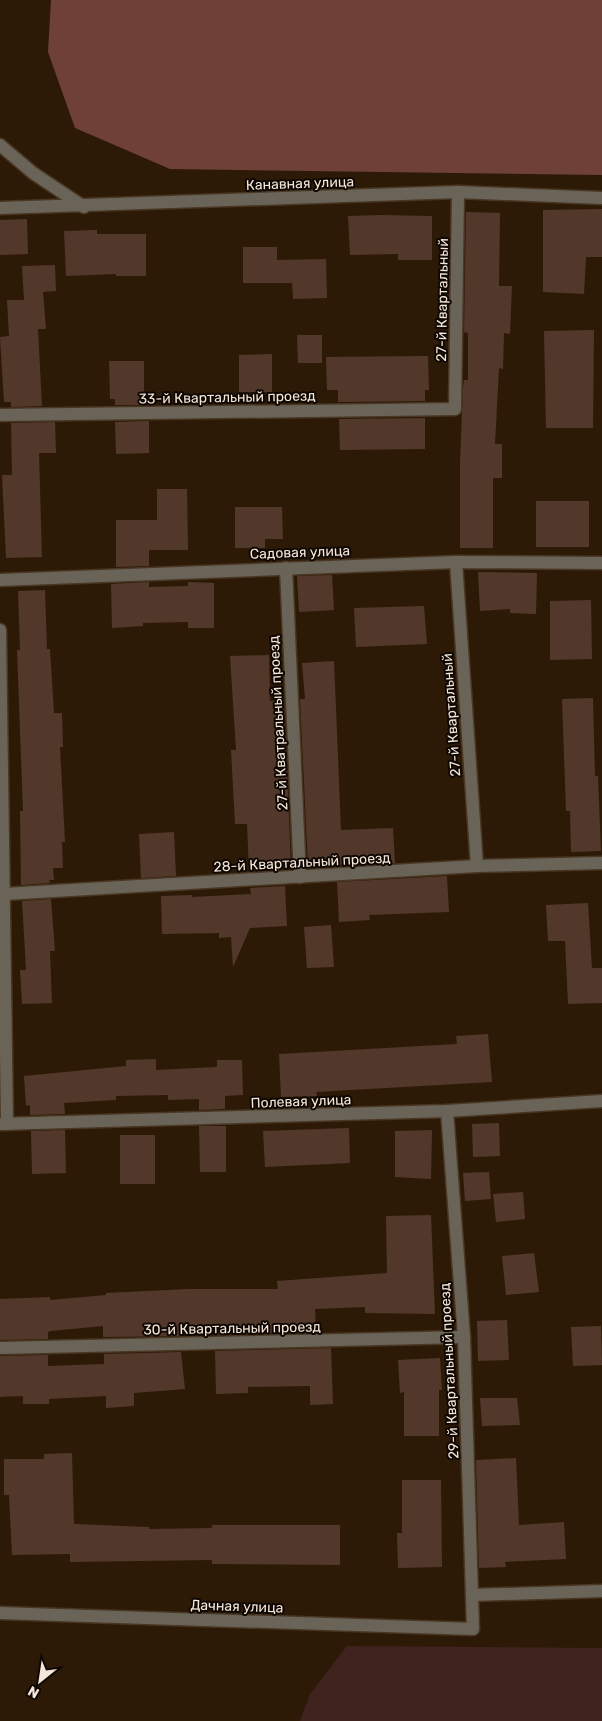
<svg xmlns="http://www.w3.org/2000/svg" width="602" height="1721" font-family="Rubik,sans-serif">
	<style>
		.green { fill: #40231f }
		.forest { fill: #6e4038 }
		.building { fill: #52382a }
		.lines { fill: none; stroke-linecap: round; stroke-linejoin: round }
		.minor-casing { stroke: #493724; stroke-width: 15 }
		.tertiary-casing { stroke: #493724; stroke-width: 15 }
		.minor { stroke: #6a6458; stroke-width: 12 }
		.tertiary { stroke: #6a6458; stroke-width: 12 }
		.labels { text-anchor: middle; stroke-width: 4; stroke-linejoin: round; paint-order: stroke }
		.street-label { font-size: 14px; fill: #f4e7da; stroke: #0f0702 }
	</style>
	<rect width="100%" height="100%" fill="#2d1a06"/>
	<path class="green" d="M347 1646 602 1648V1721H300L310 1694Z"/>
	<path class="forest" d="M51 0H602V175L170 169 75 128 48 52Z"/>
	<g class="building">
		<path d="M602 209V257H586L584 294 543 292V210Z"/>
		<path d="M466 212 500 213 499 286H512L510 334 504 333 503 369 499 368 495 444H502V478H493V548H460V462L463 388 464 380H468V333L464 332Z"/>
		<path d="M379 215 432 216V260H398V254L350 255 348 216Z"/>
		<path d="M27 219 28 254 0 255V220Z"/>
		<path d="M97 230V234H146V276H116V274L66 276 64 231Z"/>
		<path d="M243 247H277V260L326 259 327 298 293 299 292 283H243Z"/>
		<path d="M55 265 56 291 43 292 46 329H38L42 406 11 407V402H4L0 337 9 336 7 300H24L22 266Z"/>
		<path d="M594 330 593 428H546L544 331Z"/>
		<path d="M297 335H322V363H298Z"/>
		<path d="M272 354V392H239V355Z"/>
		<path d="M428 356 429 390H425V401L338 402V390H327L326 357Z"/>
		<path d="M109 361H144V405H115V399H110Z"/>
		<path d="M425 418V449L340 450 339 419Z"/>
		<path d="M149 421V453L116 454 115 422Z"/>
		<path d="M55 422 56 453H39L42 557 6 558 2 475H12L11 423Z"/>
		<path d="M157 489H187L188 550H149V566L116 567V520H157Z"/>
		<rect x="536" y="501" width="53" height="46"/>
		<path d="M235 507H282L283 539H265V548H235Z"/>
		<path d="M478 572 537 573 536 614 510 613V609L480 611Z"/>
		<path d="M332 575 334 610 299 612 297 576Z"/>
		<path d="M149 582V587L188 586V582L214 583V628H188V622L143 623V626L112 628 111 584Z"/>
		<path d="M45 590 47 649H50L54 713H62L63 747H60L65 842H62L63 868H53L54 880H49L50 883 21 885 20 811H23L17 650H20L18 591Z"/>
		<path d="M591 600 592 659 550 660V601Z"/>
		<path d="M424 606 427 644 356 647 354 608Z"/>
		<path d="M269 655 270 701 284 700 291 867 249 871 247 824H235L231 750H236L230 656Z"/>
		<path d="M334 661 341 830 393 828 395 863 308 866 300 699H305L302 663Z"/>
		<path d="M593 698 595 776H598L601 851 571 852 570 811H566L562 699Z"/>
		<path d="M174 832 176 876 141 878 139 834Z"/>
		<path d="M447 876 449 912 369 915 370 920 339 922 337 882Z"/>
		<path d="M285 886 287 926 250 928 233 967 231 937 219 938V933L162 934 161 896 192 895V897L251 894 250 888Z"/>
		<path d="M51 899 55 951H50L52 1003 22 1004 20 970H26L22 901Z"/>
		<path d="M588 903 592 968H602V1003L568 1004 565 941H548L546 905Z"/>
		<path d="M331 925 334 967 307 968 304 927Z"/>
		<path d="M488 1034 492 1082 316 1092 317 1096 281 1097 279 1054 457 1044 456 1036Z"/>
		<path d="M156 1059V1070L217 1067V1060H242L243 1095 225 1096V1109L199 1110V1099L168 1100V1095L116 1096V1100L64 1103 65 1114 30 1115V1105L26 1106 24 1076 126 1066V1060Z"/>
		<path d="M499 1123 500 1156 473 1157 472 1124Z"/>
		<path d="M199 1126H226V1172H200Z"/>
		<path d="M349 1128 350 1163 265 1167 263 1131Z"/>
		<path d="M65 1130 66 1173 32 1174 31 1131Z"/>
		<path d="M432 1130 431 1179 395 1177V1131Z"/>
		<rect x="120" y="1135" width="35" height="49"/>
		<path d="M489 1172 491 1199 465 1201 463 1173Z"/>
		<path d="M523 1192 525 1219 496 1222 493 1194Z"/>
		<path d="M431 1215 435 1314 365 1313V1307L315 1309 316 1332 214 1335V1325L179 1326 180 1336 103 1337V1326L51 1331 48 1332V1339L0 1340V1299L50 1297V1300L106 1295V1293L188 1289H278L277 1281 387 1273 386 1216Z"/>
		<path d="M534 1253 539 1292 506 1295 502 1256Z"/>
		<path d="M507 1320 509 1360 478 1361 477 1321Z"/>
		<path d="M601 1326 602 1365 573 1366 571 1327Z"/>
		<path d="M331 1348 333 1404 310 1405V1386L248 1387V1393L216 1394 215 1351Z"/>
		<path d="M181 1352 185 1389 134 1393V1406L106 1408V1396L49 1399V1404H23V1396L0 1397V1356L48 1355V1366L104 1364V1354Z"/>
		<path d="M440 1358 442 1390H439V1436H404V1392L400 1393 398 1360Z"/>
		<path d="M480 1398H517L520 1425 482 1426Z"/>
		<path d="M72 1453 74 1524 149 1527V1529L212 1528V1525H340V1565L212 1564V1560L70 1562V1554L12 1555 9 1495H4V1459H44V1454Z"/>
		<path d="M516 1458 519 1525 564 1522 566 1559 505 1562 506 1567 479 1568 476 1460Z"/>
		<path d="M402 1480H441L442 1567 398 1568 397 1533H402Z"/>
	</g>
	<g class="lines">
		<defs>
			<g id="minor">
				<path d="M0 208 458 192 602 198"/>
				<path d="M0 415 455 409 458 192"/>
				<path d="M456 562 477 866"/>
				<path d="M286 568 300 877"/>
				<path d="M0 580 456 562 602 563"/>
				<path d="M0 630 7 1124"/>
				<path d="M4 894 477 866 602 863"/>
				<path d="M0 1124 447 1111 602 1101"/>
				<path d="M0 1348 464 1337"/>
				<path d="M472 1595 602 1591"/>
				<path d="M0 1613 473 1629 464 1337 447 1111"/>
			</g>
			<path id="tertiary" d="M0 145 33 173 84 207"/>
		</defs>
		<use href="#minor" class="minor-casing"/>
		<use href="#tertiary" class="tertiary-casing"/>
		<use href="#minor" class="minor"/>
		<use href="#tertiary" class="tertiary"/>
	</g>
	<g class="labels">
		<g class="street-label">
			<text transform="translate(300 183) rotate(-2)" y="5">Канавная улица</text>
			<text transform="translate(442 300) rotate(-89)" y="5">27-й Квартальный</text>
			<text transform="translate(227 397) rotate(-1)" y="5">33-й Квартальный проезд</text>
			<text transform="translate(300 552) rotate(-2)" y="5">Садовая улица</text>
			<text transform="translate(451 715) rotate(-94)" y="5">27-й Квартальный</text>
			<text transform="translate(278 723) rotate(-93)" y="5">27-й Кватральный проезд</text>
			<text transform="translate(302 862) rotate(-3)" y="5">28-й Квартальный проезд</text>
			<text transform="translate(301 1101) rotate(-2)" y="5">Полевая улица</text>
			<text transform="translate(232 1328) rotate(-1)" y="5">30-й Квартальный проезд</text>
			<text transform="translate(449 1371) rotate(-93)" y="5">29-й Квартальный проезд</text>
			<text transform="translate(237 1606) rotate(2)" y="5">Дачная улица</text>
		</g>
	</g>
	<g transform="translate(40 1681) rotate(210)" stroke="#0f0702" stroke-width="4" paint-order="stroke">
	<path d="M0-4L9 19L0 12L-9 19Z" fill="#f4e7da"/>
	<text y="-8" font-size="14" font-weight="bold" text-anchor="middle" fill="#f4e7da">N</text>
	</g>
</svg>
